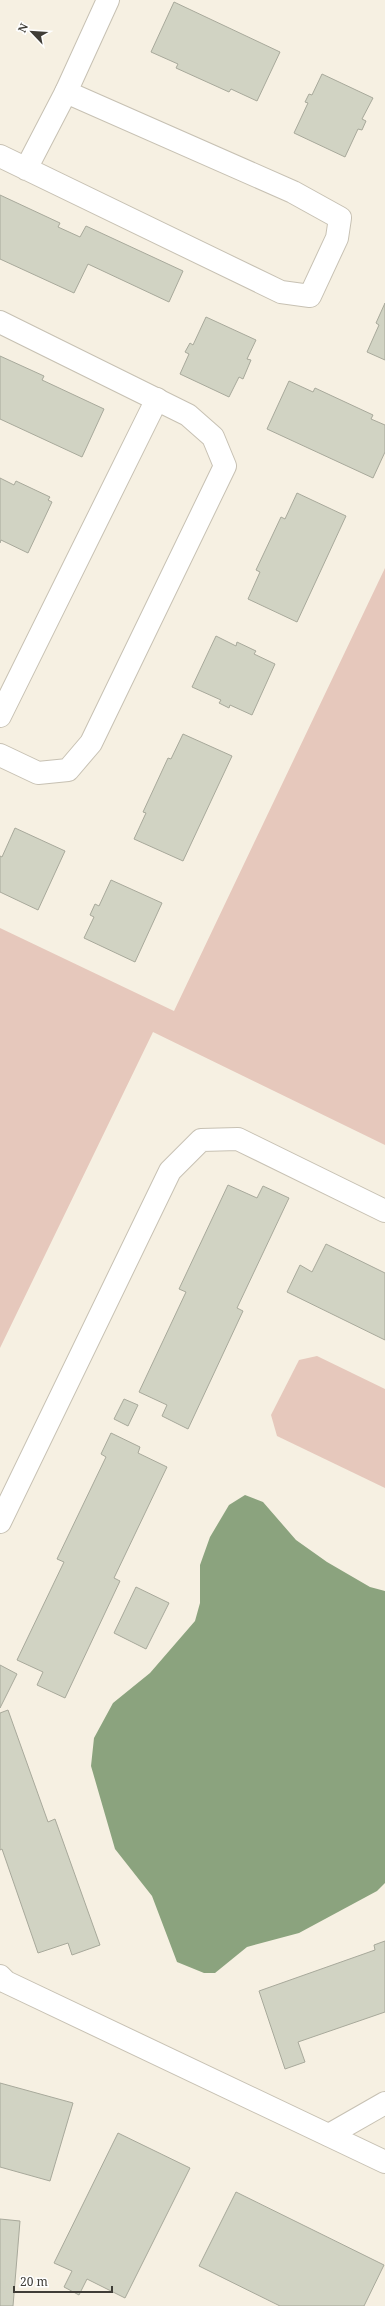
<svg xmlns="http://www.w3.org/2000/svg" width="385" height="2306" font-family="'Noto Serif',serif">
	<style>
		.green { fill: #e6c8bc }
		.water { fill: #8ba37e }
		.building { fill: #d1d3c3; stroke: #a8a99b }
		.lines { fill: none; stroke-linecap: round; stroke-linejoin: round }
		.minor-casing { stroke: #c7c1b3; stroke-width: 24 }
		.minor { stroke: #fff; stroke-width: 22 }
	</style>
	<rect width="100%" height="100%" fill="#f6f0e2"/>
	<g class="green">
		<path d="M385 568V1145L153 1032 0 1348V928L174 1011Z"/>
		<path d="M317 1356 385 1389V1488L277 1436 271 1415 299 1360Z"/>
	</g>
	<path class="water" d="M245 1495 263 1502 296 1540 327 1562 370 1587 385 1591V1883L377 1891 299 1933 247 1947 215 1973H204L177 1962 152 1896 115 1849 91 1766 94 1738 113 1703 150 1673 195 1621 200 1603V1565L210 1537 229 1505Z"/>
	<g class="building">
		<path d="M174 2 280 52 257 101 231 89 229 92 176 68 178 64 151 52Z"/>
		<path d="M322 74 373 98 362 119 366 121 362 130 358 129 345 157 294 133 308 103 305 102 309 94 312 95Z"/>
		<path d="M0 195 60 223 58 227 80 237 86 226 183 271 169 302 88 264 74 293 0 259Z"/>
		<path d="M385 303V360L367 352 379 325 376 323Z"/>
		<path d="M206 317 256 340 247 359 251 360 243 379 239 377 229 397 180 374 189 354 185 352 190 343 193 345Z"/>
		<path d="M0 356 44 376 42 380 104 409 82 457 0 419Z"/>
		<path d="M289 381 313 392 315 388 373 415 371 419 385 425V452L373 478 267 429Z"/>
		<path d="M0 478 14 485 16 481 50 497 48 500 52 502 28 553 1 540 0 543Z"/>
		<path d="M297 493 346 516 297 622 248 599 260 572 256 570 281 517 285 519Z"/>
		<path d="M216 636 236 646 237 642 256 651 254 654 275 664 252 715 230 705 229 708 219 703 221 700 192 687Z"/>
		<path d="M183 734 232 756 183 861 134 839 146 813 143 812 168 758 171 759Z"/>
		<path d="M15 828 65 851 38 910 0 892V856L2 857Z"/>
		<path d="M111 880 162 903 135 962 84 938 94 917 90 915 95 904 99 906Z"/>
		<path d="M228 1185 257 1198 263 1186 289 1198 237 1308 243 1311 188 1429 162 1416 167 1405 139 1392 186 1292 179 1289Z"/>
		<path d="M326 1244 385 1273V1340L287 1292 300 1265 312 1272Z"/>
		<path d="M124 1399 138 1405 128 1426 114 1419Z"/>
		<path d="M111 1433 140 1447 138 1453 167 1467 114 1578 120 1581 65 1698 37 1685 43 1672 17 1660 64 1562 57 1559 106 1457 101 1454Z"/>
		<path d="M136 1587 169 1603 146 1649 114 1633Z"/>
		<path d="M0 1665 17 1674 0 1708Z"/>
		<path d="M8 1710 48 1822 55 1819 100 1945 72 1955 68 1943 38 1953 2 1849 0 1850V1713Z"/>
		<path d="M385 1941V2012L298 2042 305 2062 285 2069 259 1991 375 1950 374 1945Z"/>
		<path d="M0 2083 73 2103 50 2181 0 2167Z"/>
		<path d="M118 2133 190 2168 125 2298 87 2279 79 2295 64 2287 72 2271 54 2263Z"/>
		<path d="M236 2192 384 2265 364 2306H280L199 2266Z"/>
		<path d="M0 2219 20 2221 13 2306H0Z"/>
	</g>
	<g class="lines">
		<defs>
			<g id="minor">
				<path d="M66 92 108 0"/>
				<path d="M0 156 281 292 310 296 337 238 340 218 293 192 66 92 26 169"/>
				<path d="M0 322 188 415 213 437 225 466 91 743 68 770 38 773 0 755"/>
				<path d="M0 716 157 399"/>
				<path d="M0 1522 170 1171 201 1140 238 1139 385 1211"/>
				<path d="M0 1976 6 1982 385 2162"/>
				<path d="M329 2135 385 2103"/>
			</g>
		</defs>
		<use href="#minor" class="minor-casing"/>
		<use href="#minor" class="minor"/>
	</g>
	<g transform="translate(32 32) rotate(295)" stroke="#ffffff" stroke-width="3" paint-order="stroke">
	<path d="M0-3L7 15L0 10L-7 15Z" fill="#3f3d37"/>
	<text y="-6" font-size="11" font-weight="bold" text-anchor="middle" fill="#3f3d37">N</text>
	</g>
	<path d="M14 2286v6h98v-6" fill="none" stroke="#3f3d37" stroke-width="2"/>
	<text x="20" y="2286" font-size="12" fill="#3f3d37" stroke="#ffffff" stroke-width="3" paint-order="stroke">20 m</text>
</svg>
